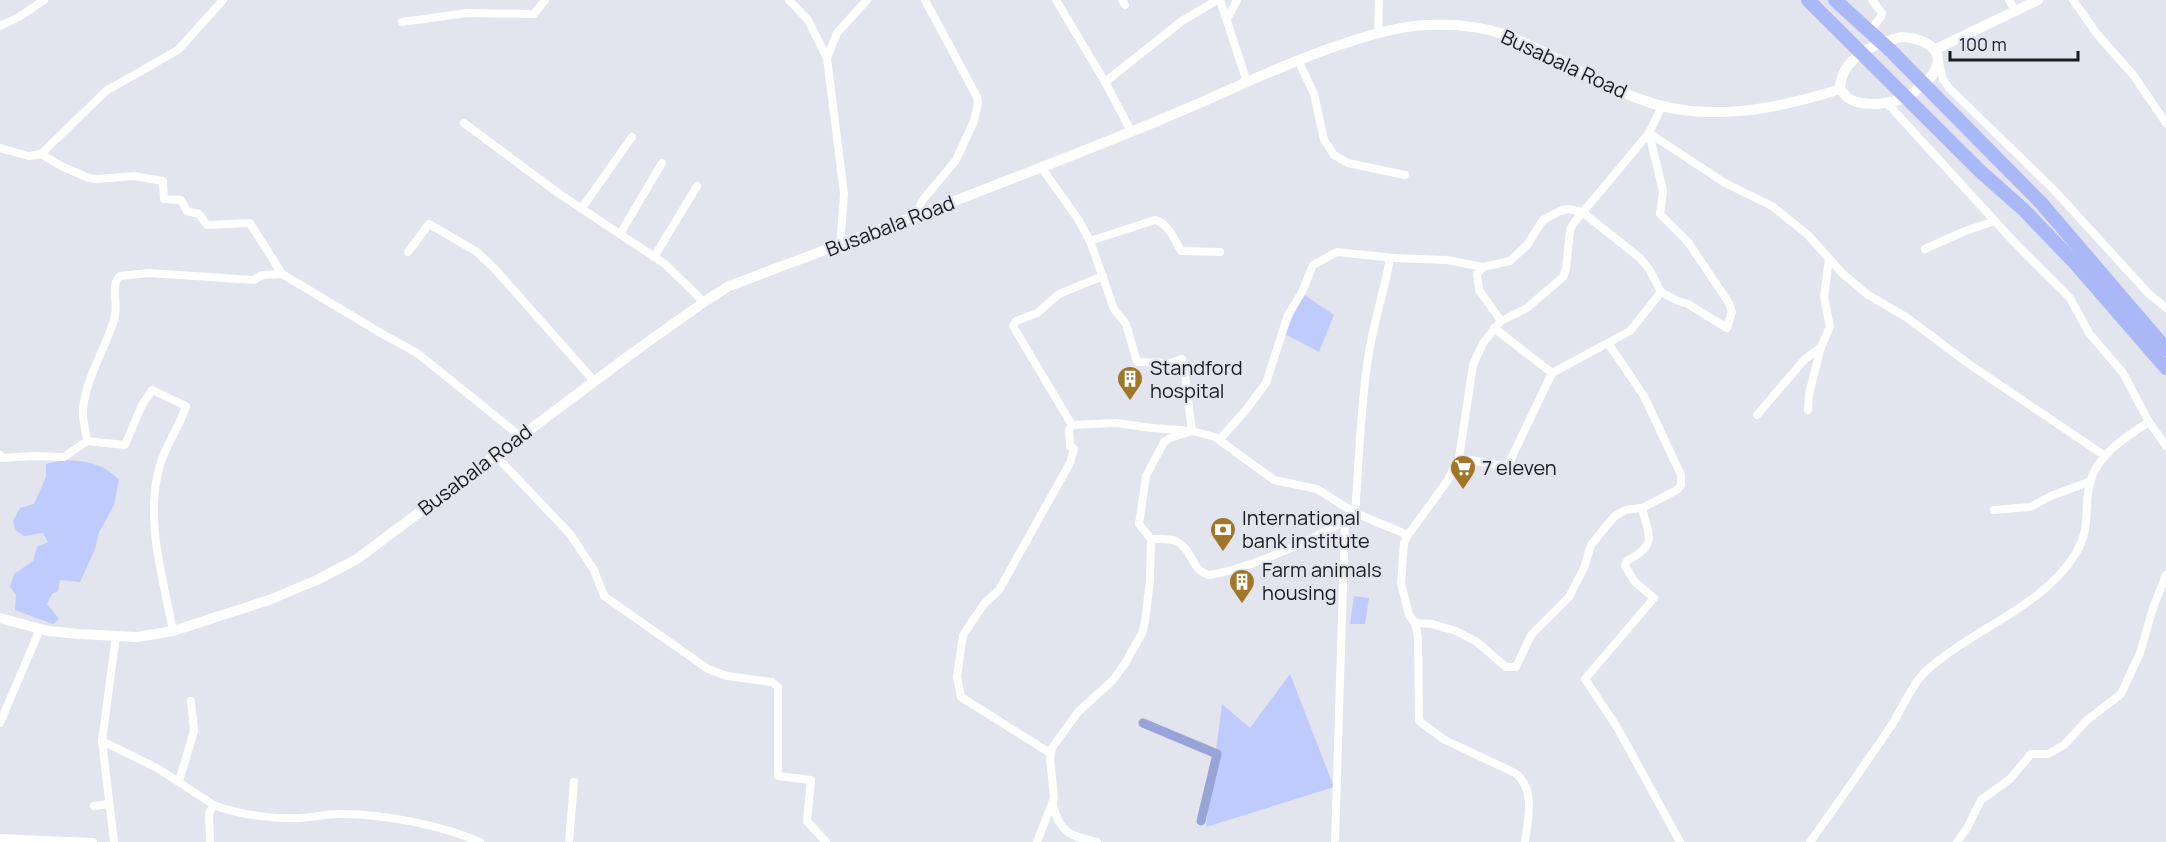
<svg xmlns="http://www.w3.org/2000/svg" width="2166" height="842" font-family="Manrope,sans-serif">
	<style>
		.green { fill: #bfcafd }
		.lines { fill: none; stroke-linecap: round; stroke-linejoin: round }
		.canal { stroke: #98a3d8; stroke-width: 9 }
		.street { stroke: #fff; stroke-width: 8 }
		.secondary { stroke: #fff; stroke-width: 10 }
		.highway { stroke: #abb8f8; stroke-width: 14 }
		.labels { text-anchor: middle; stroke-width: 4.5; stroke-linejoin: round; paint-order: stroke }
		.street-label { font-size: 20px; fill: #1a1b1f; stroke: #e2e4ee }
		.poi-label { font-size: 20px; fill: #1a1b1f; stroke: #e2e4ee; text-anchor: start }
	</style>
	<rect width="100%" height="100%" fill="#e2e4ee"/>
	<g class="green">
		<path d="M1303 294 1334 315 1319 352 1285 334Z"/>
		<path d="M64 460C86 461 103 463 119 480L114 505 99 532 95 549 80 582 60 580 58 591 52 594 47 604 59 619 53 624 15 610 16 595 10 587 14 574 33 561 37 547 48 542 43 533 24 536 16 531 13 521 20 508 34 504 46 477V464Z"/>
		<path d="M1354 596 1369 598 1365 624H1350Z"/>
		<path d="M1290 674 1334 787 1206 827 1222 704 1250 728Z"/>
	</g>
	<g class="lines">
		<path class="canal" d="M1143 723 1217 754 1201 821"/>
		<g class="street">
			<path d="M789 0 808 20 827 58 844 194 840 246"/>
			<path d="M1056 0 1105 82"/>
			<path d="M1122 0 1125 5"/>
			<path d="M1220 0 1247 82"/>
			<path d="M2009 0 2016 12"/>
			<path d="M2073 0 2097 34 2134 76 2166 123"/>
			<path d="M1227 19 1237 0"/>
			<path d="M402 22 467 13 534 14 545 0"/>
			<path d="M0 26 19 17 44 0"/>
			<path d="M1869 32 1881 17 1882 13 1872 0"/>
			<path d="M1378 33 1379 0"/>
			<path d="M827 58 837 33 867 0"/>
			<path d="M1298 60 1314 94 1324 140 1334 155 1348 163 1405 175"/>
			<path d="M1939 63 1943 79 1949 88 2053 189 2149 294 2166 308"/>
			<path d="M1887 103 2015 243 2070 298 2089 333 2123 373 2149 422 2166 446"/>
			<path d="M1662 106 1649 133 1725 183 1772 206 1808 235 1842 273 1868 295 1906 317 1966 362 2105 456"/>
			<path d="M464 123 561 195 665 264 704 302"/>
			<path d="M1131 131 1105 82 1182 21 1217 0"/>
			<path d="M0 148 29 156 41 154 106 91 178 50 223 0"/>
			<path d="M41 154 63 167 89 178 98 179 134 176 163 181 164 199 181 200 187 211 199 214 207 225 250 223 282 274 386 336 417 353 520 436"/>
			<path d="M582 208 632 137"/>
			<path d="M916 217 922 201 956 160 974 121 978 103 977 97 925 0"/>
			<path d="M620 234 662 163"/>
			<path d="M1090 241 1155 220C1168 223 1175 240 1181 251L1220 252"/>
			<path d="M1925 249 1965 231 1995 221"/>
			<path d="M408 252 429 224 477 252 494 268 594 381"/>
			<path d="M654 257 697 186"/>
			<path d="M1483 267 1477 274 1479 290 1501 321"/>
			<path d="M1494 328 1552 373 1630 331 1661 292"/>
			<path d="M1808 410 1809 394 1821 347 1830 327 1824 297 1829 259"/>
			<path d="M1757 415 1804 360 1821 347"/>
			<path d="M1072 425 1013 326 1016 321 1037 313 1059 294 1103 276"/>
			<path d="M1220 439 1246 410 1266 383 1288 315 1302 292 1313 265 1337 252 1394 258 1447 260 1483 267 1510 261 1527 245 1543 220 1560 211 1568 209 1582 212 1640 258 1649 269 1661 292 1678 301 1688 304 1727 328 1732 312 1729 303 1688 242 1660 214 1663 191 1649 133"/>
			<path d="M87 441 125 445 141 407 152 390 186 406C180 426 166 444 160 465 144 519 163 577 173 631"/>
			<path d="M0 455 1 458 35 456 64 457 87 441C86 430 82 420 83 409 86 376 107 347 115 316 118 304 110 284 120 276L149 273 254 280 262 275 282 274"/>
			<path d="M495 455 570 534 594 570 604 596 708 669 727 676 772 682 778 687V776L811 780 807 821 826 842"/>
			<path d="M1459 458 1504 466 1508 465 1552 373"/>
			<path d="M1642 508C1649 537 1658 544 1627 561L1625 566 1635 582 1654 598 1585 679 1617 727 1680 842"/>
			<path d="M1994 510 2030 507 2051 496 2091 481"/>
			<path d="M1151 539C1159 539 1169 538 1176 541 1193 549 1191 572 1210 575 1250 568 1323 537 1355 513 1359 464 1360 414 1367 366 1371 329 1384 294 1390 258"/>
			<path d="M1415 623 1432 624 1456 631 1477 642 1506 667H1516L1531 635 1569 597 1584 568 1591 545 1607 525 1615 516 1625 510 1642 508 1677 490 1681 485V475L1644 396 1608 343"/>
			<path d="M0 723 40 629"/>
			<path d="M102 741 157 768 214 805C238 815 274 819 300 818 314 817 327 814 341 814 384 814 441 825 480 842"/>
			<path d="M1050 753 961 697 957 677 963 635 984 604 999 590 1070 463 1074 449 1070 446 1069 430 1072 425 1116 423 1153 428 1192 431 1215 437 1274 480 1317 489 1355 513 1408 535"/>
			<path d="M179 781 194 731 191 701"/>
			<path d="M1053 805C1060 833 1070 836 1097 842"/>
			<path d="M94 806 109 804"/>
			<path d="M0 838 93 842"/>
			<path d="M114 842 102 741 116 636"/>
			<path d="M210 842 209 813 214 805"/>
			<path d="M569 842 574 782"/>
			<path d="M1037 842 1054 798 1050 758 1052 748 1078 712 1113 680 1126 662 1142 633 1145 622 1150 580 1151 539 1139 524 1146 476 1164 442 1170 438 1192 431 1185 374 1182 359 1170 363 1137 362 1126 324 1114 309 1090 241 1078 219 1041 167"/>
			<path d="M1335 842 1345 520"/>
			<path d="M1525 842C1528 818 1536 789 1515 773L1445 740 1419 721 1418 637 1415 623 1409 615 1401 583 1404 543 1408 535 1448 480 1459 458 1473 365 1483 343 1501 321 1527 308 1563 277 1566 269 1570 230 1573 224 1649 133"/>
			<path d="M1810 842C1838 803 1866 763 1893 723 1902 708 1912 685 1924 673 1969 630 2043 608 2076 553 2091 527 2084 513 2089 487 2094 457 2125 437 2149 422"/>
			<path d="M1957 842 1967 828 1981 800 2010 779 2031 754H2048L2064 745 2087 720 2121 694 2140 653 2153 608 2166 575"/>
		</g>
		<g class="secondary">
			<path d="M1901 37C1939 39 1952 63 1919 88 1915 91 1910 96 1904 98 1896 102 1886 103 1877 104 1868 104 1857 104 1850 99 1846 97 1843 92 1840 89 1841 57 1874 44 1901 37Z"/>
			<path d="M1936 49 2038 0"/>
			<path d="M0 618 48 631 79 634 137 637 173 631 269 600 317 580 357 559 631 354 704 302 729 286C873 232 1018 178 1160 120 1226 93 1289 60 1358 39 1380 32 1403 26 1427 25 1451 24 1480 26 1503 34 1550 51 1591 81 1637 98 1702 124 1775 110 1840 89"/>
		</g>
		<g class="highway">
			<path d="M1808 0 1981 172 2024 210 2074 262 2166 368"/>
			<path d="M1835 0 1891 51 2042 204 2166 349"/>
		</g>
	</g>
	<defs>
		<symbol id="building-pin" viewBox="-11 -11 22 30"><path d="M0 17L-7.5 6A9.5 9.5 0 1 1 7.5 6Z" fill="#a17626" stroke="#e2e4ee"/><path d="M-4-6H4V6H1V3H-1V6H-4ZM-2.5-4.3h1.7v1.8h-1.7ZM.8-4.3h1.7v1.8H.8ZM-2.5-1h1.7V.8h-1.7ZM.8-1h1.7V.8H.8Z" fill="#fff"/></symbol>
		<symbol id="supermarket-pin" viewBox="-11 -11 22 30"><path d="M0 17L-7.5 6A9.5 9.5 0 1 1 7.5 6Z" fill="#a17626" stroke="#e2e4ee"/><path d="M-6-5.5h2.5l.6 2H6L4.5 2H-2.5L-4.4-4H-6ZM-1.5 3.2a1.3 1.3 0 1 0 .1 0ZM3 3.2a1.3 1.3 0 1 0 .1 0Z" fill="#fff"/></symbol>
		<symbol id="bank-pin" viewBox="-11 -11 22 30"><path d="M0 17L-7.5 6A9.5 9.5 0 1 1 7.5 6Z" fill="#a17626" stroke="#e2e4ee"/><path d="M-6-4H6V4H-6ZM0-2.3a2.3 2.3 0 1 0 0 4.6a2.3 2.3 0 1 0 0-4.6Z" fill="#fff"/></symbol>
	</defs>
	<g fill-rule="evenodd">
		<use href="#building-pin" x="1115" y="364" width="30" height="40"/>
		<use href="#supermarket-pin" x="1448" y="453" width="30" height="40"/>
		<use href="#bank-pin" x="1208" y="515" width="30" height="40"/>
		<use href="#building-pin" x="1227" y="567" width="30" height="40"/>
	</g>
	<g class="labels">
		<g class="street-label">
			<text transform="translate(1564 64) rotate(25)" y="7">Busabala Road</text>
			<text transform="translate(890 226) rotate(-21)" y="7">Busabala Road</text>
			<text transform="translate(475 470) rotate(-37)" y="7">Busabala Road</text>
		</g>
		<g class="poi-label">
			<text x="1150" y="375">Standford<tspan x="1150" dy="23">hospital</tspan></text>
			<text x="1482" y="475">7 eleven</text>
			<text x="1242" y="525">International<tspan x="1242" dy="23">bank institute</tspan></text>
			<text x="1262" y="577">Farm animals<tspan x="1262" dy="23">housing</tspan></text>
		</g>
	</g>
	<path d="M1950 51v9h128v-9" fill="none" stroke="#1a1b1f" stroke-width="3"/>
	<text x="1959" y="51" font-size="18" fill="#1a1b1f" stroke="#e2e4ee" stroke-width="4.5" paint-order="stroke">100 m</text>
</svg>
